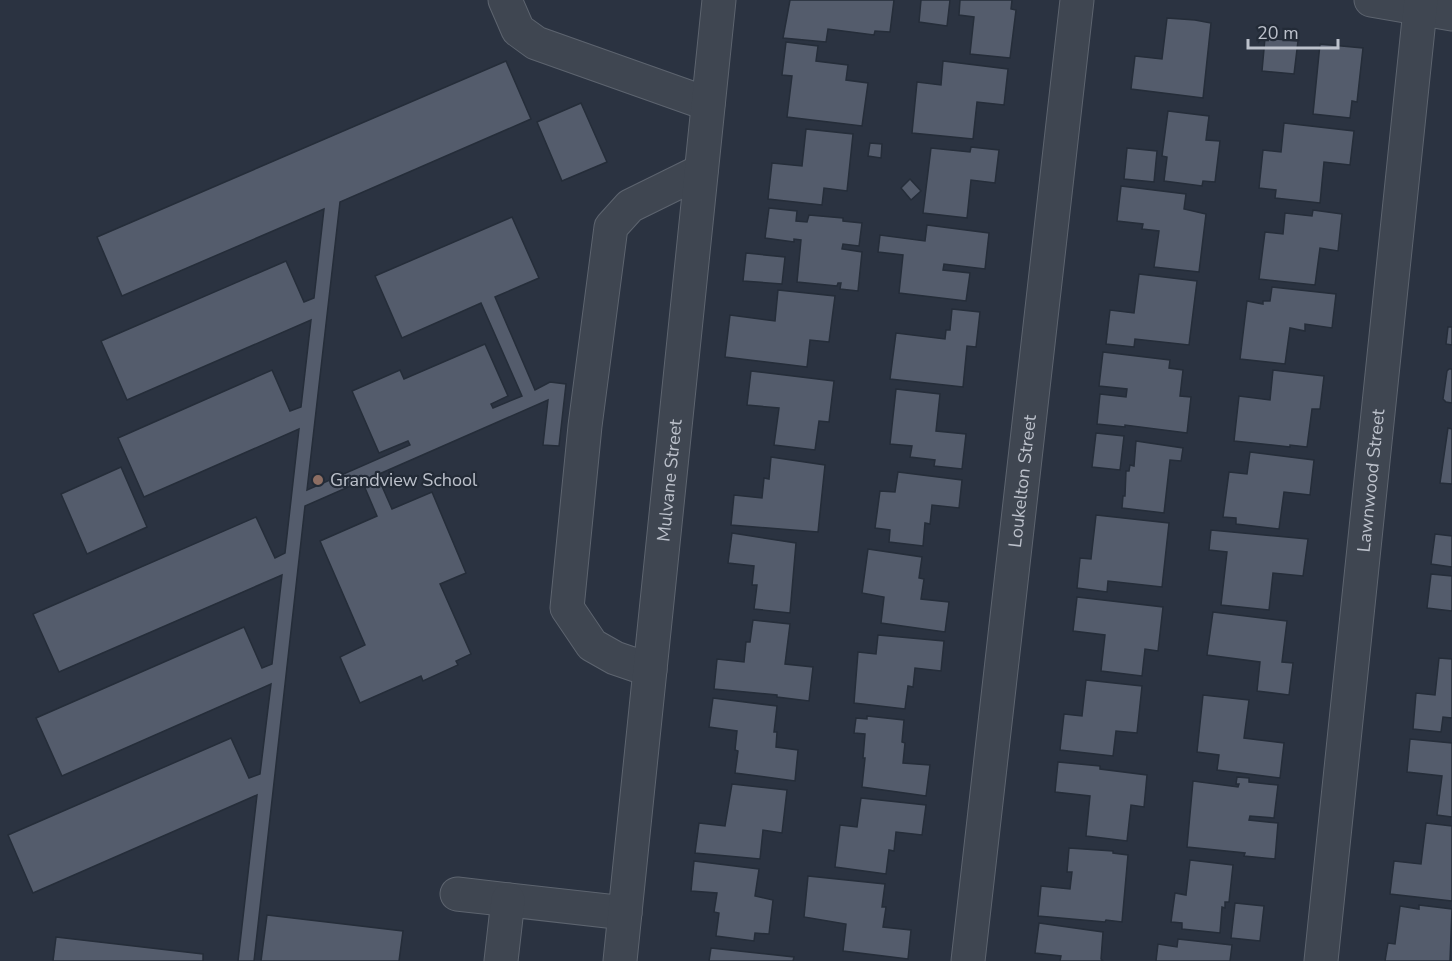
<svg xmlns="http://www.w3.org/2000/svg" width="1452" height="961" font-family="'Nunito Sans',sans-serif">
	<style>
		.building { fill: #545c6c; stroke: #252d39; stroke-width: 1.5 }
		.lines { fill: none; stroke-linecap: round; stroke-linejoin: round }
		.minor-casing { stroke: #5d646f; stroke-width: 35 }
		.minor { stroke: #3f4651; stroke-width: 33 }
		.education-dot { fill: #8d6e63; stroke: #232b37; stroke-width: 2 }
		.labels { text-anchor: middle; stroke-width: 4.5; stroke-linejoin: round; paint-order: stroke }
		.poi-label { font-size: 18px; fill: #bcc1cb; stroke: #232b37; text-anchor: start }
		.street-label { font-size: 18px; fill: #bcc1cb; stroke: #232b37 }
	</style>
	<rect width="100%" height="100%" fill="#2b3341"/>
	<g class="building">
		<path d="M790 0H894L890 32 875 31 874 35 828 29 826 42 783 38Z"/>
		<path d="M921 0H950L947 26 919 22Z"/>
		<path d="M960 0H1012L1011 9 1016 10 1010 58 970 54 974 17 959 15Z"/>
		<path d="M1167 18 1195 20 1211 23 1203 98 1131 89 1135 56 1162 59Z"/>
		<path d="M1265 38 1298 41 1294 74 1262 71Z"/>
		<path d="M786 42 818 46 816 61 848 65 846 80 868 83 862 126 787 117 792 76 782 75Z"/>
		<path d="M1320 44 1363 48 1357 102 1352 101 1350 118 1313 114Z"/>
		<path d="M506 61 531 119 340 202 307 490 410 445 408 441 379 453 352 391 400 370 404 379 485 344 508 396 491 404 493 408 522 396 481 303 402 338 375 276 512 217 539 278 495 297 535 390 550 382 566 384 559 446 543 445 548 400 377 475 392 509 432 492 466 573 440 584 471 654 456 661 458 665 423 681 421 676 360 703 340 657 365 645 320 541 377 516 362 481 305 506 254 961H238L257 795 33 893 8 835 231 738 249 778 260 774 271 684 62 776 36 718 244 627 262 668 272 664 282 575 59 672 33 614 256 517 275 558 285 553 299 429 144 497 118 438 272 370 290 411 301 407 311 320 127 400 101 341 286 261 304 302 314 298 324 209 122 296 97 237Z"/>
		<path d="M943 61 1008 69 1004 105 977 102 973 139 912 133 917 82 941 85Z"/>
		<path d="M581 103 607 162 562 181 537 122Z"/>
		<path d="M1168 111 1209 116 1206 140 1220 141 1215 182 1203 181 1202 186 1164 181 1167 157 1162 156Z"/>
		<path d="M1284 123 1354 131 1350 165 1324 162 1320 203 1275 198 1276 190 1259 188 1263 150 1281 152Z"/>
		<path d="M806 129 853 134 847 191 824 188 822 205 768 199 772 163 802 166Z"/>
		<path d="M870 143 882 144 881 158 868 156Z"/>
		<path d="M971 147 999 150 995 183 971 180 967 218 923 213 931 148 970 152Z"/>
		<path d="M1127 148 1157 151 1154 182 1124 179Z"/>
		<path d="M910 179 921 191 911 200 901 188Z"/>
		<path d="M1121 186 1186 194 1184 209 1206 214 1199 272 1154 267 1159 231 1142 229 1143 224 1117 221Z"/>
		<path d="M769 208 797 211 796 221 807 222 809 215 843 218V221L862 223 859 246 843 244 842 249 862 252 858 291 840 289 841 283H838L837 286 797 282 801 240 794 239V242L765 238Z"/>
		<path d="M1313 210 1342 214 1338 251 1320 248 1315 285 1259 279 1265 232 1283 234 1285 213 1312 216Z"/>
		<path d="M927 225 989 233 985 269 944 264 943 270 970 273 966 301 899 293 903 255 878 252 880 235 925 241Z"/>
		<path d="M746 253 785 257 782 284 743 281Z"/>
		<path d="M1139 274 1197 281 1189 345 1135 339 1134 347 1106 344 1110 310 1134 313Z"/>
		<path d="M1272 287 1336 294 1332 328 1305 324V331L1290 328 1285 364 1240 359 1247 301 1263 304V301H1270Z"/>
		<path d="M778 290 835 296 829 342 810 340 807 367 725 357 730 315 775 321Z"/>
		<path d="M952 309 980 312 976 347 967 346 963 387 890 379 896 333 945 339 946 330H950Z"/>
		<path d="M1448 327H1452V345L1446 344Z"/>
		<path d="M1103 352 1170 360 1169 368 1183 370 1180 396 1191 397 1187 433 1125 425V427L1097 424 1100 394 1126 397 1127 389 1099 386Z"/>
		<path d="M1449 369H1452V403L1446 402 1443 399 1447 371Z"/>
		<path d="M1273 370 1324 376 1320 409H1312L1307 447 1290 445V447L1234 441 1239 396 1270 400Z"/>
		<path d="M751 371 834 381 829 422 819 421 815 450 774 445 779 408 747 405Z"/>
		<path d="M896 389 940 394 936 431 966 434 962 469 934 466 935 460 910 457 912 446 890 444Z"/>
		<path d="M1448 428 1452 429V484L1440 483Z"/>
		<path d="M1096 433 1124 436 1120 470 1092 467Z"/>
		<path d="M1136 441 1183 448 1181 461 1170 460 1164 513 1122 508 1123 496H1125L1126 471H1129L1130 465 1134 466Z"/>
		<path d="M1250 452 1314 460 1310 495 1284 492 1279 529 1236 524V518L1223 517 1229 472 1247 474Z"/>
		<path d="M771 457 825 465 818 532 731 525 734 495 762 498 764 478 769 479Z"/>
		<path d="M121 467 147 527 87 554 61 494Z"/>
		<path d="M898 472 962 480 959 508 932 505 930 524 925 523 923 546 889 542 890 530 875 528 880 491 895 492Z"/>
		<path d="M1096 515 1169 523 1162 587 1108 581 1107 592 1077 588 1080 558 1091 559Z"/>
		<path d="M1211 530 1308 539 1303 576 1273 573 1269 610 1221 605 1227 552 1209 550Z"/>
		<path d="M732 533 796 543 790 613 754 609 757 585H752L754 566 728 563Z"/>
		<path d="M1435 534 1452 536V567L1431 564Z"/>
		<path d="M868 549 922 557 919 578 924 579 921 599 949 602 945 632 881 623 884 597 862 593Z"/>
		<path d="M1431 574 1452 576V611L1427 608Z"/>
		<path d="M1077 597 1163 607 1158 651 1145 649 1142 676 1101 671 1105 635 1073 631Z"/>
		<path d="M1213 612 1287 621 1282 662 1293 663 1289 695 1257 691 1260 662 1207 655Z"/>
		<path d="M753 620 790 624 785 664 813 667 809 701 777 697V695L714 689 717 659 744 662 746 642H750Z"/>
		<path d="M878 635 944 641 941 671 915 668 913 687 908 686 905 709 854 703 858 652 876 654Z"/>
		<path d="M1439 658 1452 659V718L1443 717 1441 732 1413 729 1416 693 1435 695Z"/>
		<path d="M1086 680 1142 686 1137 733 1116 731 1113 756 1060 750 1064 714 1082 716Z"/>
		<path d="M1203 695 1249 700 1244 738 1284 743 1280 778 1217 770 1219 755 1197 752Z"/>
		<path d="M713 698 777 706 774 732H777L776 747 798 750 795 781 735 773 738 751 735 750 737 731 709 727Z"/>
		<path d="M867 716 904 720 902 742 905 743 903 763 930 765 926 796 862 787 865 758H863L865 734 854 733 856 718 867 719Z"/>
		<path d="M1410 739 1452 743V817L1437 815 1442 776 1407 772Z"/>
		<path d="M1058 762 1100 766V769L1147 775 1144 807 1131 805 1127 841 1086 836 1090 796 1055 792Z"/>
		<path d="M1237 777 1249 778V782L1278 785 1274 818 1250 816 1249 820 1278 823 1275 859 1244 856 1245 853 1187 847 1193 781 1238 787 1239 784H1236Z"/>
		<path d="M732 784 787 790 782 833 763 830 760 859 695 853 699 823 725 826Z"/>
		<path d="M861 798 926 805 922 835 896 832 894 851 889 850 886 874 835 867 840 825 857 827Z"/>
		<path d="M1426 823 1452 826V901L1390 894 1394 861 1421 864Z"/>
		<path d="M1069 848 1113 851V853L1128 855 1122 922 1106 920 1105 922 1038 916 1041 886 1070 889 1072 872H1067Z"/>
		<path d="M1190 860 1233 865 1229 902H1225V908L1222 907 1220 933 1182 929V923L1171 922 1175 893 1186 895Z"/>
		<path d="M694 861 759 869 755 896 773 900 769 934 755 933 754 941 716 936 719 913 714 912 717 893 691 891Z"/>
		<path d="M808 876 885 884 882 907H886L883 927 911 930 908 959 843 951 846 924 804 917Z"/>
		<path d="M1235 903 1264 906 1260 941 1231 938Z"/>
		<path d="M1419 905 1452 909 1450 961H1385L1388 943 1395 944 1400 906 1419 909Z"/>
		<path d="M267 915 403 931 399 961H261Z"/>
		<path d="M1039 923 1103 932 1101 959 1103 961H1060L1061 956 1035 953Z"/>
		<path d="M56 937 203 954V961H53Z"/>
		<path d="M1178 939 1232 945 1230 961H1156L1158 944 1177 947Z"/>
		<path d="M711 948 794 957 793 961H709Z"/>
	</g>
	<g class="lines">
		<defs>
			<g id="minor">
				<path d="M505 0 518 30 536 43 708 104"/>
				<path d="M1371 0 1452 14"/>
				<path d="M650 670 615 658 592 645 567 608 585 426 611 227 630 206 701 171"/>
				<path d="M457 894 625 913"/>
				<path d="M501 961 508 900"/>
				<path id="s1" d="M620 961 719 0"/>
				<path id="s2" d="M968 961 1077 0"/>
				<path id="s3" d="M1321 961 1421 0"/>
			</g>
		</defs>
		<use href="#minor" class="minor-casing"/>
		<use href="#minor" class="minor"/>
	</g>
	<circle class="education-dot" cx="318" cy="480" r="6"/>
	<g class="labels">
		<g class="poi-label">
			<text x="330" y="486">Grandview School</text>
		</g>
		<g class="street-label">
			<text dy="6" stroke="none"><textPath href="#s2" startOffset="483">Loukelton Street</textPath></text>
			<text dy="6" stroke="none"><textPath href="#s3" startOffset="483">Lawnwood Street</textPath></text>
			<text dy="6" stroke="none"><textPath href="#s1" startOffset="483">Mulvane Street</textPath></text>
		</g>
	</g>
	<path d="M1248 39v9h90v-9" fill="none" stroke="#bcc1cb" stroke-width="3"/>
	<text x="1257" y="39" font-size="18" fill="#bcc1cb" stroke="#232b37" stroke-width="4.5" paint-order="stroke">20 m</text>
</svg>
